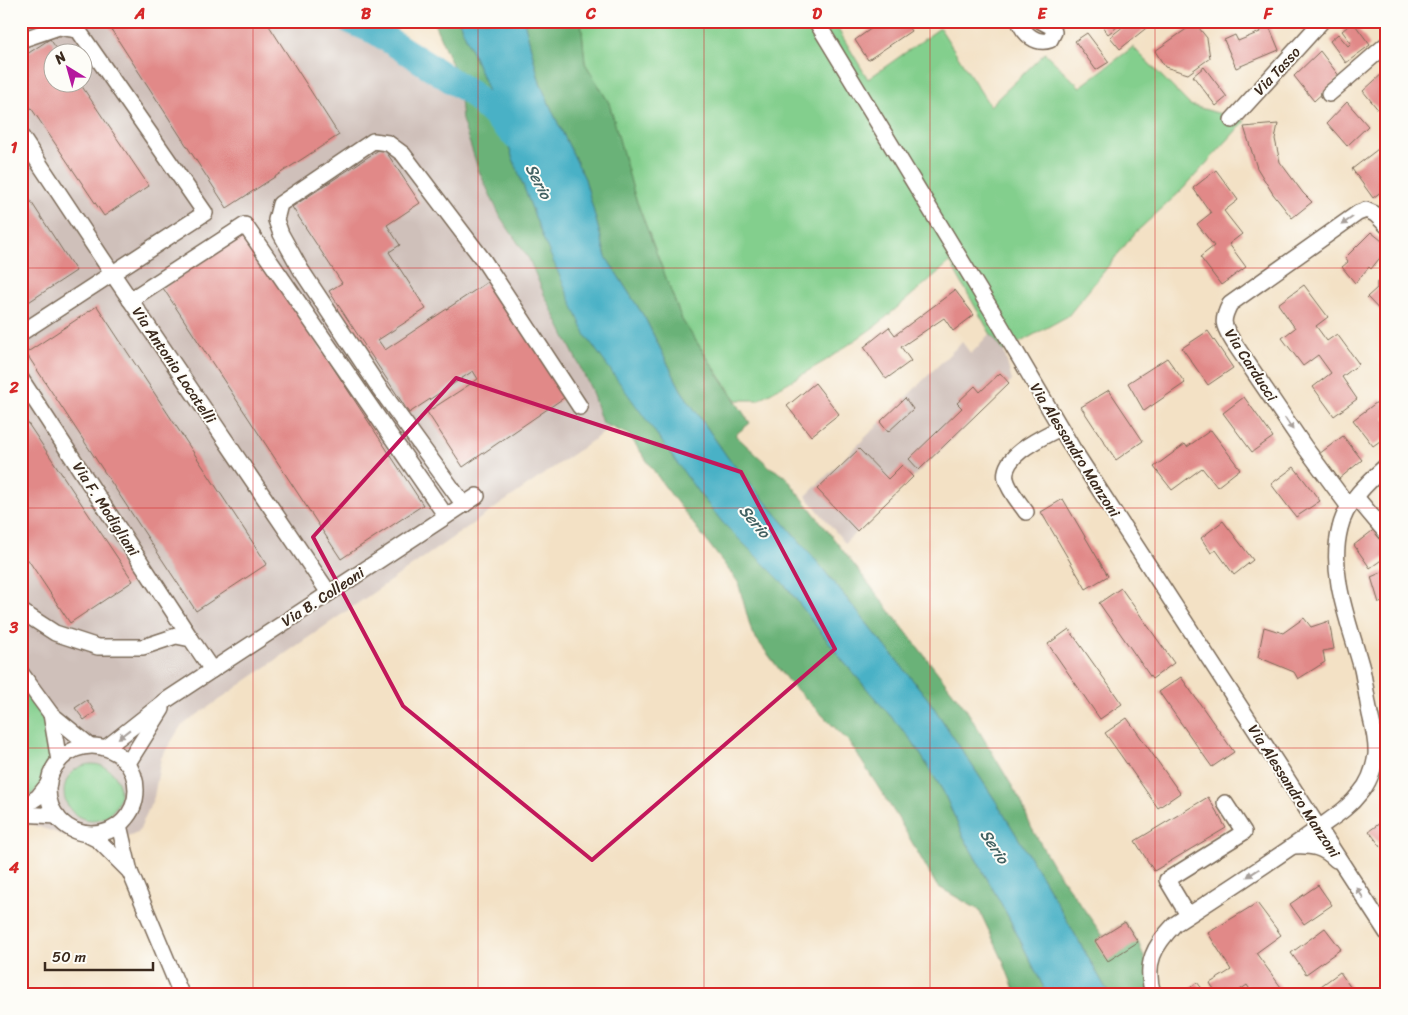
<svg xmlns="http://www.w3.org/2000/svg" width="1408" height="1015" font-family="Sriracha,sans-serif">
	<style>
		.industrial { fill: #cfc0ba; fill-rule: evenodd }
		.green { fill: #83cf8d; stroke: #5f7c56 }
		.forest { fill: #6ab278; stroke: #526e4b }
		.water { fill: #48b1c6; stroke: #426e72 }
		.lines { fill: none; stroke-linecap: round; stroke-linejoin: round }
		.river { stroke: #48b1c6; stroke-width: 26 }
		.building { fill: #e18988 }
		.minor-casing { stroke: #7b6a58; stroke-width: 18 }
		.minor { stroke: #fff; stroke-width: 15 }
		.oneway { fill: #a79f9a }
		.marked { fill: none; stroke: #c2185b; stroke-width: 4; stroke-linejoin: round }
		.grid { fill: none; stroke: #d62828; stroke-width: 1; stroke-opacity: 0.55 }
		.labels { text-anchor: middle; stroke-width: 4; stroke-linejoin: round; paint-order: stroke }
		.street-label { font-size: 15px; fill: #3b2a1e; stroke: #fdfcf7 }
		.water-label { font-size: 16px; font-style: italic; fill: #406061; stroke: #fdfcf7 }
		.neatline { fill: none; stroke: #d62828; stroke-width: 2 }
		.grid-label { font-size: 16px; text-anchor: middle; font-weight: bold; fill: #d62828 }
	</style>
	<rect width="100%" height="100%" fill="#fdfcf7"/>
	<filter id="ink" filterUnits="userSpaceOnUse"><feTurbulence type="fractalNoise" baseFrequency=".02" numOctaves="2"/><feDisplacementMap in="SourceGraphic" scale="10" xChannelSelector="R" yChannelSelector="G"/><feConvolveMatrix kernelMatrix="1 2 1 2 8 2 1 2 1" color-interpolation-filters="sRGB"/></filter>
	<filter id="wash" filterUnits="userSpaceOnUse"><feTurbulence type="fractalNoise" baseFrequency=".0096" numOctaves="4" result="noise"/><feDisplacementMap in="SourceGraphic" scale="20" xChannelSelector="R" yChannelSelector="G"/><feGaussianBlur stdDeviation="1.12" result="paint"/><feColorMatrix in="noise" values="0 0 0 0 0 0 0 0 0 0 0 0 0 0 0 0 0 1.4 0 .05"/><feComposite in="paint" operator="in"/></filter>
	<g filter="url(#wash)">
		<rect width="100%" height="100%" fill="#f3e1c5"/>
		<g class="industrial">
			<path d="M21 21H376L398 32 458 78 462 120 479 171 501 218 529 259 544 294 591 389 602 423 612 427 181 726 161 758 154 797 138 833 93 845 21 821ZM52 52H82V82H52Z"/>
			<path d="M990 333 1004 351 1012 381 845 543 806 496 962 342 971 354Z"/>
		</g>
		<g class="green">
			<path d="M581 21H833L868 79 940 28 990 106 1045 53 1080 87 1133 47 1190 105 1245 121 1181 191 1135 233 1068 316 1004 351 990 333 950 262 877 325 825 361 758 400H736L682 320 635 197 609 103 585 63Z"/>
			<path d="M21 682C40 707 63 743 47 775 42 786 29 796 21 805Z"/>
			<circle cx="92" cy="792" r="28"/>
		</g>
		<g class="forest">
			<path d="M433 21H459L482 76 543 238 698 492 723 523 785 585 842 660 913 742 943 791 962 834 1008 916 1047 994H1016L1001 956 979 910 937 886 898 818 850 743 788 681 752 633 738 582 663 484 629 435 602 423 591 389 544 294 529 259 501 218 479 171 462 120 458 78Z"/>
			<path d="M524 21H581L585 63 609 103 635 197 682 320 750 423 735 435 770 467 785 476 966 709 1021 801 1031 827 1054 867 1103 936 1125 922 1138 942 1159 994H1109L1045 882 995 800 928 699 814 558 728 458 681 390 645 318 606 257 585 179 555 117 540 83Z"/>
		</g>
		<path class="water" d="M459 21H524L540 83 555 117 585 179 606 257 645 318 681 390 728 458 814 558 928 699 995 800 1045 882 1109 994H1047L1008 916 962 834 943 791 913 742 842 660 785 585 723 523 698 492 586 336 543 238 482 76Z"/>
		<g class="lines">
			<path class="river" d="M350 21 376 32 471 93 517 138"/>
		</g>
		<g id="blocks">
			<g class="building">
				<path d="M110 21H266L339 135 227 208 107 23Z"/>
				<path d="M882 21H904L911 31 868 60 855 40Z"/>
				<path d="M1098 21H1125L1108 34Z"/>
				<path d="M1130 21H1155L1120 49 1110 37Z"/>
				<path d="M1255 21H1267L1279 50 1236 68 1224 40 1235 35 1238 41 1260 32Z"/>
				<path d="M1353 22 1370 45 1346 63 1330 41 1338 34 1348 46 1351 43 1342 31Z"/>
				<path d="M1195 23 1207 38 1210 58 1188 74 1165 67 1155 51Z"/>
				<path d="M1087 33 1109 62 1096 70 1075 41Z"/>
				<path d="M50 39 59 52H52V82H79L149 186 104 216 21 93V58Z"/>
				<path d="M1320 51 1340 77 1314 101 1294 76Z"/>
				<path d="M1204 67 1227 97 1216 106 1193 76Z"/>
				<path d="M1383 73 1387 78V115L1384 117 1363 91Z"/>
				<path d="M1347 102 1368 126 1347 146 1327 123Z"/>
				<path d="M1278 124 1275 139 1280 162 1303 193 1312 202 1292 218 1273 194 1257 168 1244 127Z"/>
				<path d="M1382 146 1387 153V187L1373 198 1352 169Z"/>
				<path d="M383 147 420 203 387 225 400 245 389 252 426 309 378 340 385 350 492 279 568 395 463 467 427 412 478 379 473 371 409 413 329 291 342 283 292 207Z"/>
				<path d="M1216 170 1238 200 1224 211 1242 234 1229 244 1246 267 1221 285 1200 257 1214 246 1197 224 1211 213 1193 188Z"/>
				<path d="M28 197 76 271 21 307V202Z"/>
				<path d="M1371 232 1387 245V249L1371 269 1369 267 1355 283 1342 267 1348 262 1345 258Z"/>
				<path d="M245 233 423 505 341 559 163 288Z"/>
				<path d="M1387 280V318L1367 297 1377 288V282Z"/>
				<path d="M1304 285 1328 317 1316 326 1327 341 1337 334 1359 364 1342 377 1357 399 1334 416 1313 387 1331 373 1318 355 1303 366 1282 338 1295 328 1278 304Z"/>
				<path d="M955 290 974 315 953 331 944 318 901 347 911 361 886 379 864 347 889 327 895 335Z"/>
				<path d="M97 306 267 564 196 611 26 353Z"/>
				<path d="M1208 331 1233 368 1208 385 1182 348Z"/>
				<path d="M1167 358 1185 383 1144 411 1128 383Z"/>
				<path d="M1000 373 1009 383 919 470 909 459 962 408 957 403 975 386 980 392Z"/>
				<path d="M815 383 839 414 811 436 787 406Z"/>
				<path d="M1109 390 1143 441 1116 460 1081 407Z"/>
				<path d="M1244 397 1273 437 1252 452 1223 413Z"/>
				<path d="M905 398 913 409 888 432 880 422Z"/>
				<path d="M1381 399 1387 407V416L1384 418 1387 421V436L1373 446 1353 420Z"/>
				<path d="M21 413 133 581 70 623 21 549Z"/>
				<path d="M1211 430 1240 469 1217 487 1202 468 1172 490 1154 467 1185 444 1187 447Z"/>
				<path d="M1343 436 1362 460 1339 479 1319 454Z"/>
				<path d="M859 449 888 479 902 465 913 477 857 531 817 489Z"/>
				<path d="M1294 467 1320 501 1296 517 1271 484Z"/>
				<path d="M1063 499 1108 576 1086 589 1041 512Z"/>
				<path d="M1223 521 1253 560 1234 575 1216 550 1211 553 1201 538Z"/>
				<path d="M1376 528 1387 542V556L1370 568 1354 545Z"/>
				<path d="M1387 570V601L1379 603 1371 577Z"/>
				<path d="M1121 588 1174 663 1152 679 1099 603Z"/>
				<path d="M1304 618 1311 627 1329 621 1334 649 1323 651 1325 662 1298 679 1294 672 1258 657 1264 627 1283 633Z"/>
				<path d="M1069 629 1122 704 1100 719 1048 644Z"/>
				<path d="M1181 677 1234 752 1212 767 1159 692Z"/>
				<path d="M87 700 95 712 84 720 75 708Z"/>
				<path d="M1127 718 1180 793 1158 808 1105 733Z"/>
				<path d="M1208 797 1226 828 1154 871 1135 841Z"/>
				<path d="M1387 818V855L1369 831Z"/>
				<path d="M1318 885 1332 905 1304 924 1290 904Z"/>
				<path d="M1257 903 1281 935 1256 953 1286 994H1253L1247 985 1234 994H1217L1210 983 1231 970 1208 933Z"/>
				<path d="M1125 922 1138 942 1108 961 1095 941Z"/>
				<path d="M1325 928 1341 949 1306 974 1291 953Z"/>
				<path d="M1340 972 1355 994H1310Z"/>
				<path d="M1197 982 1206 994H1183Z"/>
			</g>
		</g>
	</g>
	<g filter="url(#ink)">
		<use href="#blocks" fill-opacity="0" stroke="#7b6a58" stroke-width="1"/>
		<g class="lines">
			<defs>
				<g id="minor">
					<path d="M816 21 995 316 1073 449 1387 933"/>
					<path d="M1019 21C1024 34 1036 45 1050 40L1054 32 1052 27 1041 21"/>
					<path d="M21 40 59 27 78 30 205 213 21 333"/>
					<path d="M1329 94 1387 44"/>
					<path d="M1232 120 1322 21"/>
					<path d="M21 136 112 273 329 593"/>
					<path d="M130 300 245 225 446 516"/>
					<path d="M21 379 191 639"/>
					<path d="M1356 497 1387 534"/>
					<path d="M464 505 380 389 301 270 281 234 276 220 280 204 373 141 388 143 403 154 484 261 580 407"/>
					<path d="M1349 507 1304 446 1234 343C1224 326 1220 323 1230 304L1358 213 1366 210 1375 214 1387 226"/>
					<path d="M1026 512C1019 502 1009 491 1006 479 1001 455 1043 437 1060 428"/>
					<path d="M21 611 55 633 98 647H143L176 636 191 639 212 670"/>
					<path d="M21 673 51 714 89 745"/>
					<path d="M51 714 59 761"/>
					<circle cx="92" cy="790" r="44"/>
					<path d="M107 747 168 699 477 496"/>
					<path d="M128 763 162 709"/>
					<path d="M21 808 38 797 49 783"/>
					<path d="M21 814 57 816"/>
					<path d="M119 825 130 872 181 994"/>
					<path d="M86 834 98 840 130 872"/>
					<path d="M1294 846C1312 845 1323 847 1336 860"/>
					<path d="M1188 915 1167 880 1244 832 1225 803"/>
					<path d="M1153 994C1144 963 1154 946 1175 924 1223 893 1271 862 1317 829 1332 818 1348 809 1360 793 1369 783 1374 768 1376 755 1377 741 1373 726 1370 714 1367 699 1365 683 1362 669 1350 624 1328 575 1340 528 1346 502 1368 482 1387 465"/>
				</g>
			</defs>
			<use href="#minor" class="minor-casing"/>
			<use href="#minor" class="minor"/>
		</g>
		<defs><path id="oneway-solid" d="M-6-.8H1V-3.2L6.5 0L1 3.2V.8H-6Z" transform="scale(1.25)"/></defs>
		<g class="oneway">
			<use href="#oneway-solid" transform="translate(1347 221) rotate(145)"/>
			<use href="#oneway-solid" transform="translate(1289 424) rotate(56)"/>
			<use href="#oneway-solid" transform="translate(124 734) rotate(142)"/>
			<use href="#oneway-solid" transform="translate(1253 873) rotate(147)"/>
			<use href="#oneway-solid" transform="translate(1360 893) rotate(-123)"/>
		</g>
	</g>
	<path class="marked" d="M456 378 741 472 835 649 592 860 403 706 313 537Z"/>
	<path class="grid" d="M253 21V994M478 21V994M704 21V994M930 21V994M1155 21V994M21 268H1387M21 508H1387M21 748H1387"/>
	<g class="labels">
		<g class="street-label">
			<text transform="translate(1277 71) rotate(-47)" y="5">Via Tasso</text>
			<text transform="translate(174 365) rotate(56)" y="5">Via Antonio Locatelli</text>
			<text transform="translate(1251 365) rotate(57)" y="5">Via Carducci</text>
			<text transform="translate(1075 450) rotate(58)" y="5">Via Alessandro Manzoni</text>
			<text transform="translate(106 509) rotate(57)" y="5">Via F. Modigliani</text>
			<text transform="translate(323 597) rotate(-33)" y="5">Via B. Colleoni</text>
			<text transform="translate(1294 791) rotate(57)" y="5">Via Alessandro Manzoni</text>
		</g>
		<g class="water-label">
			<text transform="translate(539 181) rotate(63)" y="6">Serio</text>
			<text transform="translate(755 521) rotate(50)" y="6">Serio</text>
			<text transform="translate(995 846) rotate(57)" y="6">Serio</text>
		</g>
	</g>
	<rect width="1408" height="1015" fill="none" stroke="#fdfcf7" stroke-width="55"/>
	<g transform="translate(68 68) rotate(323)"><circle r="24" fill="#fdfcf7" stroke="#afa8a0"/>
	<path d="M0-4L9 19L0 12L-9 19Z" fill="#b5179e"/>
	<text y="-8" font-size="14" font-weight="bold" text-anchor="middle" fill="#3b2a1e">N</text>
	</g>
	<path d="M45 962v8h108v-8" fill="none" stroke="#3b2a1e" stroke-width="2.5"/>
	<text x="52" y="962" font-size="15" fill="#3b2a1e" stroke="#fdfcf7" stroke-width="4" paint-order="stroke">50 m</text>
	<rect x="28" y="28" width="1352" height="960" class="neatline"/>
	<g class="grid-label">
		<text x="140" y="19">A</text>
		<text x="366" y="19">B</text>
		<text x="591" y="19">C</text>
		<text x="817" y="19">D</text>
		<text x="1042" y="19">E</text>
		<text x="1268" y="19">F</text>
		<text x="14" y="153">1</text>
		<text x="14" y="393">2</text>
		<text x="14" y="633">3</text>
		<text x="14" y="873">4</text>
	</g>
</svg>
